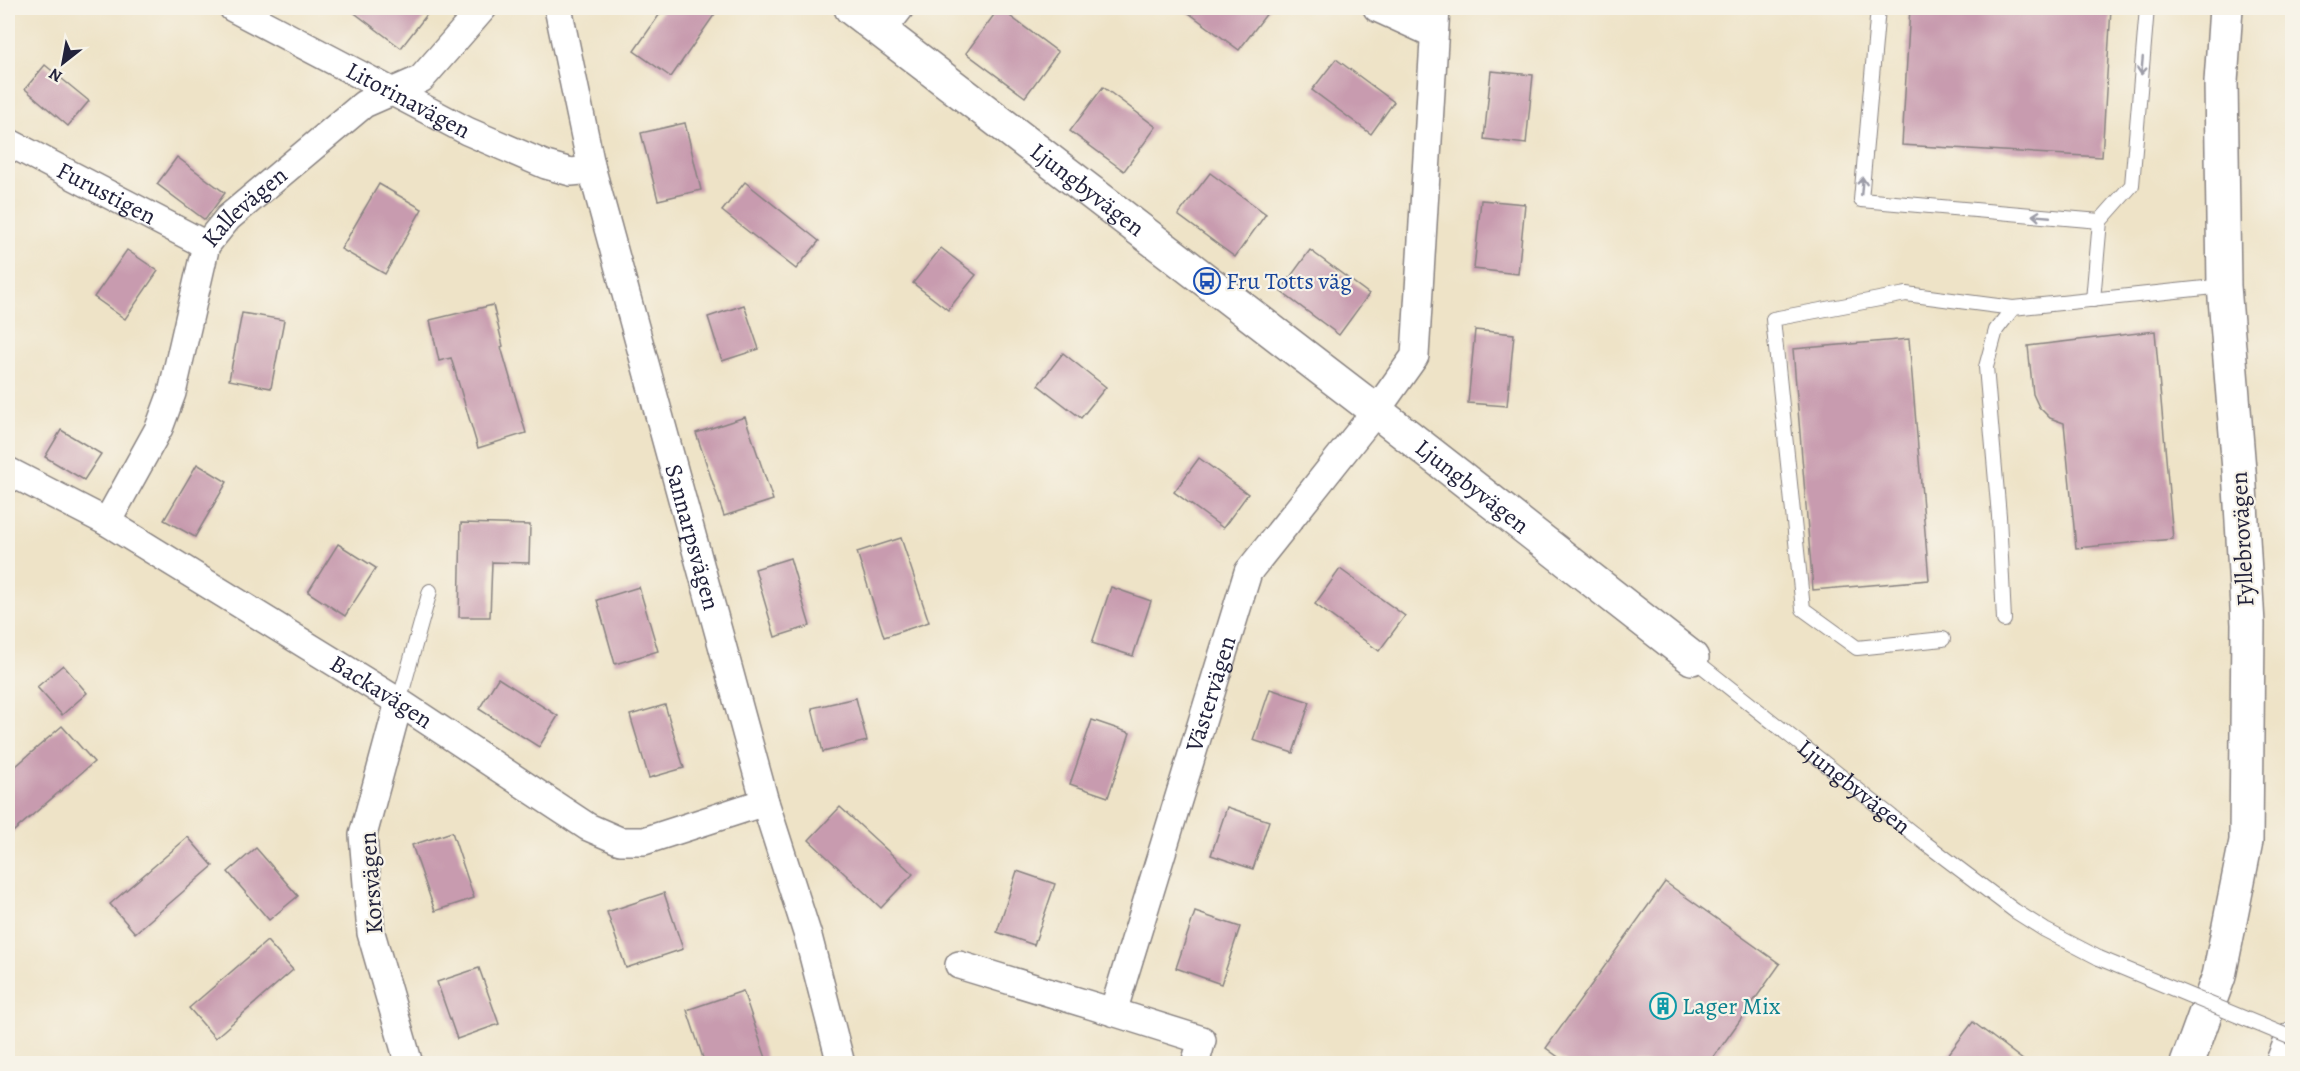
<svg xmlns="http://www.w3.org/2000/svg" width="2300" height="1071" font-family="Alegreya,serif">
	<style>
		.building { fill: #c89baf }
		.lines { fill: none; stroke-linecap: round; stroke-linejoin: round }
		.service-casing { stroke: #888281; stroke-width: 16 }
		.minor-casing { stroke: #888281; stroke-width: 30 }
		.tertiary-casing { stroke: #888281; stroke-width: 36 }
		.motorway-casing { stroke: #888281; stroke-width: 36 }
		.service { stroke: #fff; stroke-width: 14 }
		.minor { stroke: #fff; stroke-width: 27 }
		.tertiary { stroke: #fff; stroke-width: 33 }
		.motorway { stroke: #fff; stroke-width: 33 }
		.service-bridge-casing { stroke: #888281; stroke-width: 16; stroke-linecap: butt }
		.service-bridge { stroke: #fff; stroke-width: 14 }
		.oneway { stroke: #9c9ca7 }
		.labels { text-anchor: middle; stroke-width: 4.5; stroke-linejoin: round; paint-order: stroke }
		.street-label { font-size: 24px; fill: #22223b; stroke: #f7f3e8 }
		.transit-label { font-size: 24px; fill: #164399; stroke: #f7f3e8; text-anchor: start }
		.culture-label { font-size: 24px; fill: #0d838f; stroke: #f7f3e8; text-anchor: start }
	</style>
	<rect width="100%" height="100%" fill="#f7f3e8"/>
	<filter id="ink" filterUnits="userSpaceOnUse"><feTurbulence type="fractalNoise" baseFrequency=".0167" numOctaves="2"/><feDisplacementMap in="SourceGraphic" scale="12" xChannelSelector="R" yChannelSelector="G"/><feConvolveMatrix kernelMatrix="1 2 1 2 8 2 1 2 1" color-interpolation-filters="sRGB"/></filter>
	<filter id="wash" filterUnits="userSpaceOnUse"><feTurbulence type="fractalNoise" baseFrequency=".008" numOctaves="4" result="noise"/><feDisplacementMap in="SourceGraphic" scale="24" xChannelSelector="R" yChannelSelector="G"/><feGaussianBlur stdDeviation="1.35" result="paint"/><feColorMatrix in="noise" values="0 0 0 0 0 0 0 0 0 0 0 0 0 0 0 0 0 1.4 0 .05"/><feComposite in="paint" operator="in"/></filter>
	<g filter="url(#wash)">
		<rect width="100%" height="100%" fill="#eee3c7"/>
		<g id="blocks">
			<g class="building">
				<path d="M348 8H432L401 48Z"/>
				<path d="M664 8H719L671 77 634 51Z"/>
				<path d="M999 8 1058 52 1025 97 966 53Z"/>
				<path d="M1182 8H1271L1239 50Z"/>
				<path d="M1910 8H2111L2102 157 1902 145Z"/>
				<path d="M1336 59 1394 102 1371 134 1312 90Z"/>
				<path d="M45 65 89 101 68 126 25 89Z"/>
				<path d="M1491 71 1533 75 1526 144 1484 139Z"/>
				<path d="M1103 87 1156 127 1124 171 1070 131Z"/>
				<path d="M685 123 701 190 658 200 641 133Z"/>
				<path d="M177 157 225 193 205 220 157 184Z"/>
				<path d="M1210 173 1266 214 1235 257 1178 215Z"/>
				<path d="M745 182 819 241 796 269 722 211Z"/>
				<path d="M379 184 422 209 385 274 341 249Z"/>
				<path d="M1481 200 1525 204 1518 274 1474 269Z"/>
				<path d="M941 248 976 275 948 310 913 283Z"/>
				<path d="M127 250 158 271 125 319 94 297Z"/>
				<path d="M1310 250 1369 294 1339 335 1280 291Z"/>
				<path d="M493 305 503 346 501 347 526 433 478 448 451 358 439 361 430 320Z"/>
				<path d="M744 305 759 349 722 361 708 317Z"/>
				<path d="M242 313 284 320 271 388 229 380Z"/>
				<path d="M1475 330 1514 334 1507 406 1468 403Z"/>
				<path d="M2155 331 2173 539 2076 548 2064 423 2050 418 2039 407 2033 394 2028 346Z"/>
				<path d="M1909 339 1929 580 1813 590 1793 349Z"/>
				<path d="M1063 353 1106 387 1081 418 1038 385Z"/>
				<path d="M745 417 773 500 724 516 696 433Z"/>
				<path d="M61 430 101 454 84 480 45 457Z"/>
				<path d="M1199 458 1248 494 1223 528 1174 492Z"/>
				<path d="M197 464 227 482 195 537 164 520Z"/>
				<path d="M461 523 530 525 529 563 492 562 490 617H459Z"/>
				<path d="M901 538 929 622 884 637 857 552Z"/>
				<path d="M338 544 376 568 345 616 308 592Z"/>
				<path d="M790 558 810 626 775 637 755 569Z"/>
				<path d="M1340 569 1405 616 1379 651 1315 604Z"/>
				<path d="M639 587 658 651 615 664 597 600Z"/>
				<path d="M1111 587 1151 601 1133 656 1092 643Z"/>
				<path d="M63 665 87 693 62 715 37 687Z"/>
				<path d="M498 678 558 716 539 747 479 709Z"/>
				<path d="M1270 689 1310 702 1293 753 1253 740Z"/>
				<path d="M856 698 867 741 823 752 812 708Z"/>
				<path d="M665 705 684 768 649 778 630 715Z"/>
				<path d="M1092 720 1130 733 1108 797 1070 784Z"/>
				<path d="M62 726 94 762 8 836V773Z"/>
				<path d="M840 807 913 874 881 908 809 840Z"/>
				<path d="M1227 807 1269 821 1253 869 1211 855Z"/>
				<path d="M452 832 474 898 435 911 412 845Z"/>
				<path d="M188 837 213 866 135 933 110 904Z"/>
				<path d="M256 848 298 896 269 920 228 872Z"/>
				<path d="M1017 871 1055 884 1034 945 997 932Z"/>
				<path d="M1665 882 1780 964 1709 1064H1568L1546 1048Z"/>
				<path d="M664 893 683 949 626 968 607 912Z"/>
				<path d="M1195 912 1240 927 1221 984 1176 968Z"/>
				<path d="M267 941 293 970 215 1038 189 1008Z"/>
				<path d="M479 968 499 1024 457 1039 437 982Z"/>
				<path d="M743 991 768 1064H705L687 1010Z"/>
				<path d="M1973 1022 2028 1064H1941Z"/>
			</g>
		</g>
	</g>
	<g filter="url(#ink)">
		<use href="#blocks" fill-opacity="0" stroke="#888281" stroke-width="1.5"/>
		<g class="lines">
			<defs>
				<g id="service">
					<path d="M1878 8 1861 200 2100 221"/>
					<path d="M2093 300 2100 221 2132 185 2147 8"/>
					<path d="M2004 620 1999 516 1986 367 1996 330 2013 308 2224 286"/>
					<path d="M1943 639 1857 648 1803 609 1773 319 1906 294 2013 308"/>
					<path id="s1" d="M1692 658 1925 843 2015 911 2045 930 2099 958"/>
					<path d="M399 702 430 591"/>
				</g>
				<g id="minor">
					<path id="s2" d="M233 8 467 131 546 165 571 172 592 170"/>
					<path id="s3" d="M558 8 592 170 765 802 808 936 841 1064"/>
					<path d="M1377 8 1434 34"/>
					<path d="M882 31 900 8"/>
					<path id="s4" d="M8 142 206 245"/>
					<path id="s5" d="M8 471 107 522 399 702 588 827 620 841H644L765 802"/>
					<path id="s6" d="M107 522 159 428 172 393 206 245 228 218 364 104 421 79 483 8"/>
					<path d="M399 702 363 835 371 933 409 1064"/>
					<path id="s7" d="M959 965 1113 1012 1248 572 1376 411 1415 356 1436 8"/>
					<path d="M1113 1012 1202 1040 1195 1064"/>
				</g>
				<g id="tertiary">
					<path id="s8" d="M851 8 1376 411 1692 658"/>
					<path d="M2187 1064 2219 976 2246 841 2248 624 2239 470 2224 286 2221 82 2226 8"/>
				</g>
				<path id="motorway" d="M2282 1064 2292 1039"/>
			</defs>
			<use href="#service" class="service-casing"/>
			<use href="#minor" class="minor-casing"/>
			<use href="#tertiary" class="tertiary-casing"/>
			<use href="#motorway" class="motorway-casing"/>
			<use href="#service" class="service"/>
			<use href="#minor" class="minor"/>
			<use href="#tertiary" class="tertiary"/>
			<use href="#motorway" class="motorway"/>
			<defs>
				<path id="service-bridge" d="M2099 958 2292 1038"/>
			</defs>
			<use href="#service-bridge" class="service-bridge-casing"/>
			<use href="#service-bridge" class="service-bridge"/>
		</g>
		<defs><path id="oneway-shaft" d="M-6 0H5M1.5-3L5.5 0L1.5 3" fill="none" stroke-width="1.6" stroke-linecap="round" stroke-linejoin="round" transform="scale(1.5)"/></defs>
		<g class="oneway">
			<use href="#oneway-shaft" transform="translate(2142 66) rotate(95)"/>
			<use href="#oneway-shaft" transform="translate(1862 186) rotate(-85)"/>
			<use href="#oneway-shaft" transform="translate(2041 216) rotate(-175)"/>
		</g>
	</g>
	<defs>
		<symbol id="bus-ring" viewBox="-11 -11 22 22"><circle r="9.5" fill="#f7f3e8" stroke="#1a4fb4" stroke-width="1.5"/><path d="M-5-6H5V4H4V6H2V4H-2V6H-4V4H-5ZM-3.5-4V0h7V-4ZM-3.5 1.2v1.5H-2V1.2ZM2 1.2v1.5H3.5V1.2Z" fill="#1a4fb4"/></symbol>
		<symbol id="building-ring" viewBox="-11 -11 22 22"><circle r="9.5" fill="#f7f3e8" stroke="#0f9aa8" stroke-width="1.5"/><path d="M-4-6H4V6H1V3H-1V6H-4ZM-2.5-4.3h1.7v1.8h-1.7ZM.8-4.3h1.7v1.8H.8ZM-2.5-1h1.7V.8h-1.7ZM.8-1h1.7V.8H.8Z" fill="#0f9aa8"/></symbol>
	</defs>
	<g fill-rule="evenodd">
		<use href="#bus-ring" x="1192" y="266" width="30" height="30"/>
		<use href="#building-ring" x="1648" y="991" width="30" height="30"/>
	</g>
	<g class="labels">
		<g class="street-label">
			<text dy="8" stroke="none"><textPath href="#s2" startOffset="198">Litorinavägen</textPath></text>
			<text dy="8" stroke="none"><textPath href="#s8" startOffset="298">Ljungbyvägen</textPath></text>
			<text dy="8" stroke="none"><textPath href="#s4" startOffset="111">Furustigen</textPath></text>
			<text dy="8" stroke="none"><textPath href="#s6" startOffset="351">Kallevägen</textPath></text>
			<text dy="8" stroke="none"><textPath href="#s8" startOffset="784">Ljungbyvägen</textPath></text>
			<text dy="8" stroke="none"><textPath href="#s3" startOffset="546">Sannarpsvägen</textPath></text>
			<text transform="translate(2242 539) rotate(-93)" y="8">Fyllebrovägen</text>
			<text dy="8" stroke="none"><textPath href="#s5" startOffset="434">Backavägen</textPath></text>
			<text dy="8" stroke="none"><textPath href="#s7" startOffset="494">Västervägen</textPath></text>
			<text dy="8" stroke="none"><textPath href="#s1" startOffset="207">Ljungbyvägen</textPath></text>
			<text transform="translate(371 883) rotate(-94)" y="8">Korsvägen</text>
		</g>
		<g class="transit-label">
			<text x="1226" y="289">Fru Totts väg</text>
		</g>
		<g class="culture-label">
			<text x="1682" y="1014">Lager Mix</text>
		</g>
	</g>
	<rect width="2300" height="1071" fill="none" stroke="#f7f3e8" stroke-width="30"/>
	<g transform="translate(63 63) rotate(211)" stroke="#f7f3e8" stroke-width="4.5" paint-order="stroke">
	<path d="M0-4.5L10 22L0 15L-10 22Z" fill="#22223b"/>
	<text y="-9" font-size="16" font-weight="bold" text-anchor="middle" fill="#22223b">N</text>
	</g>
</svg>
